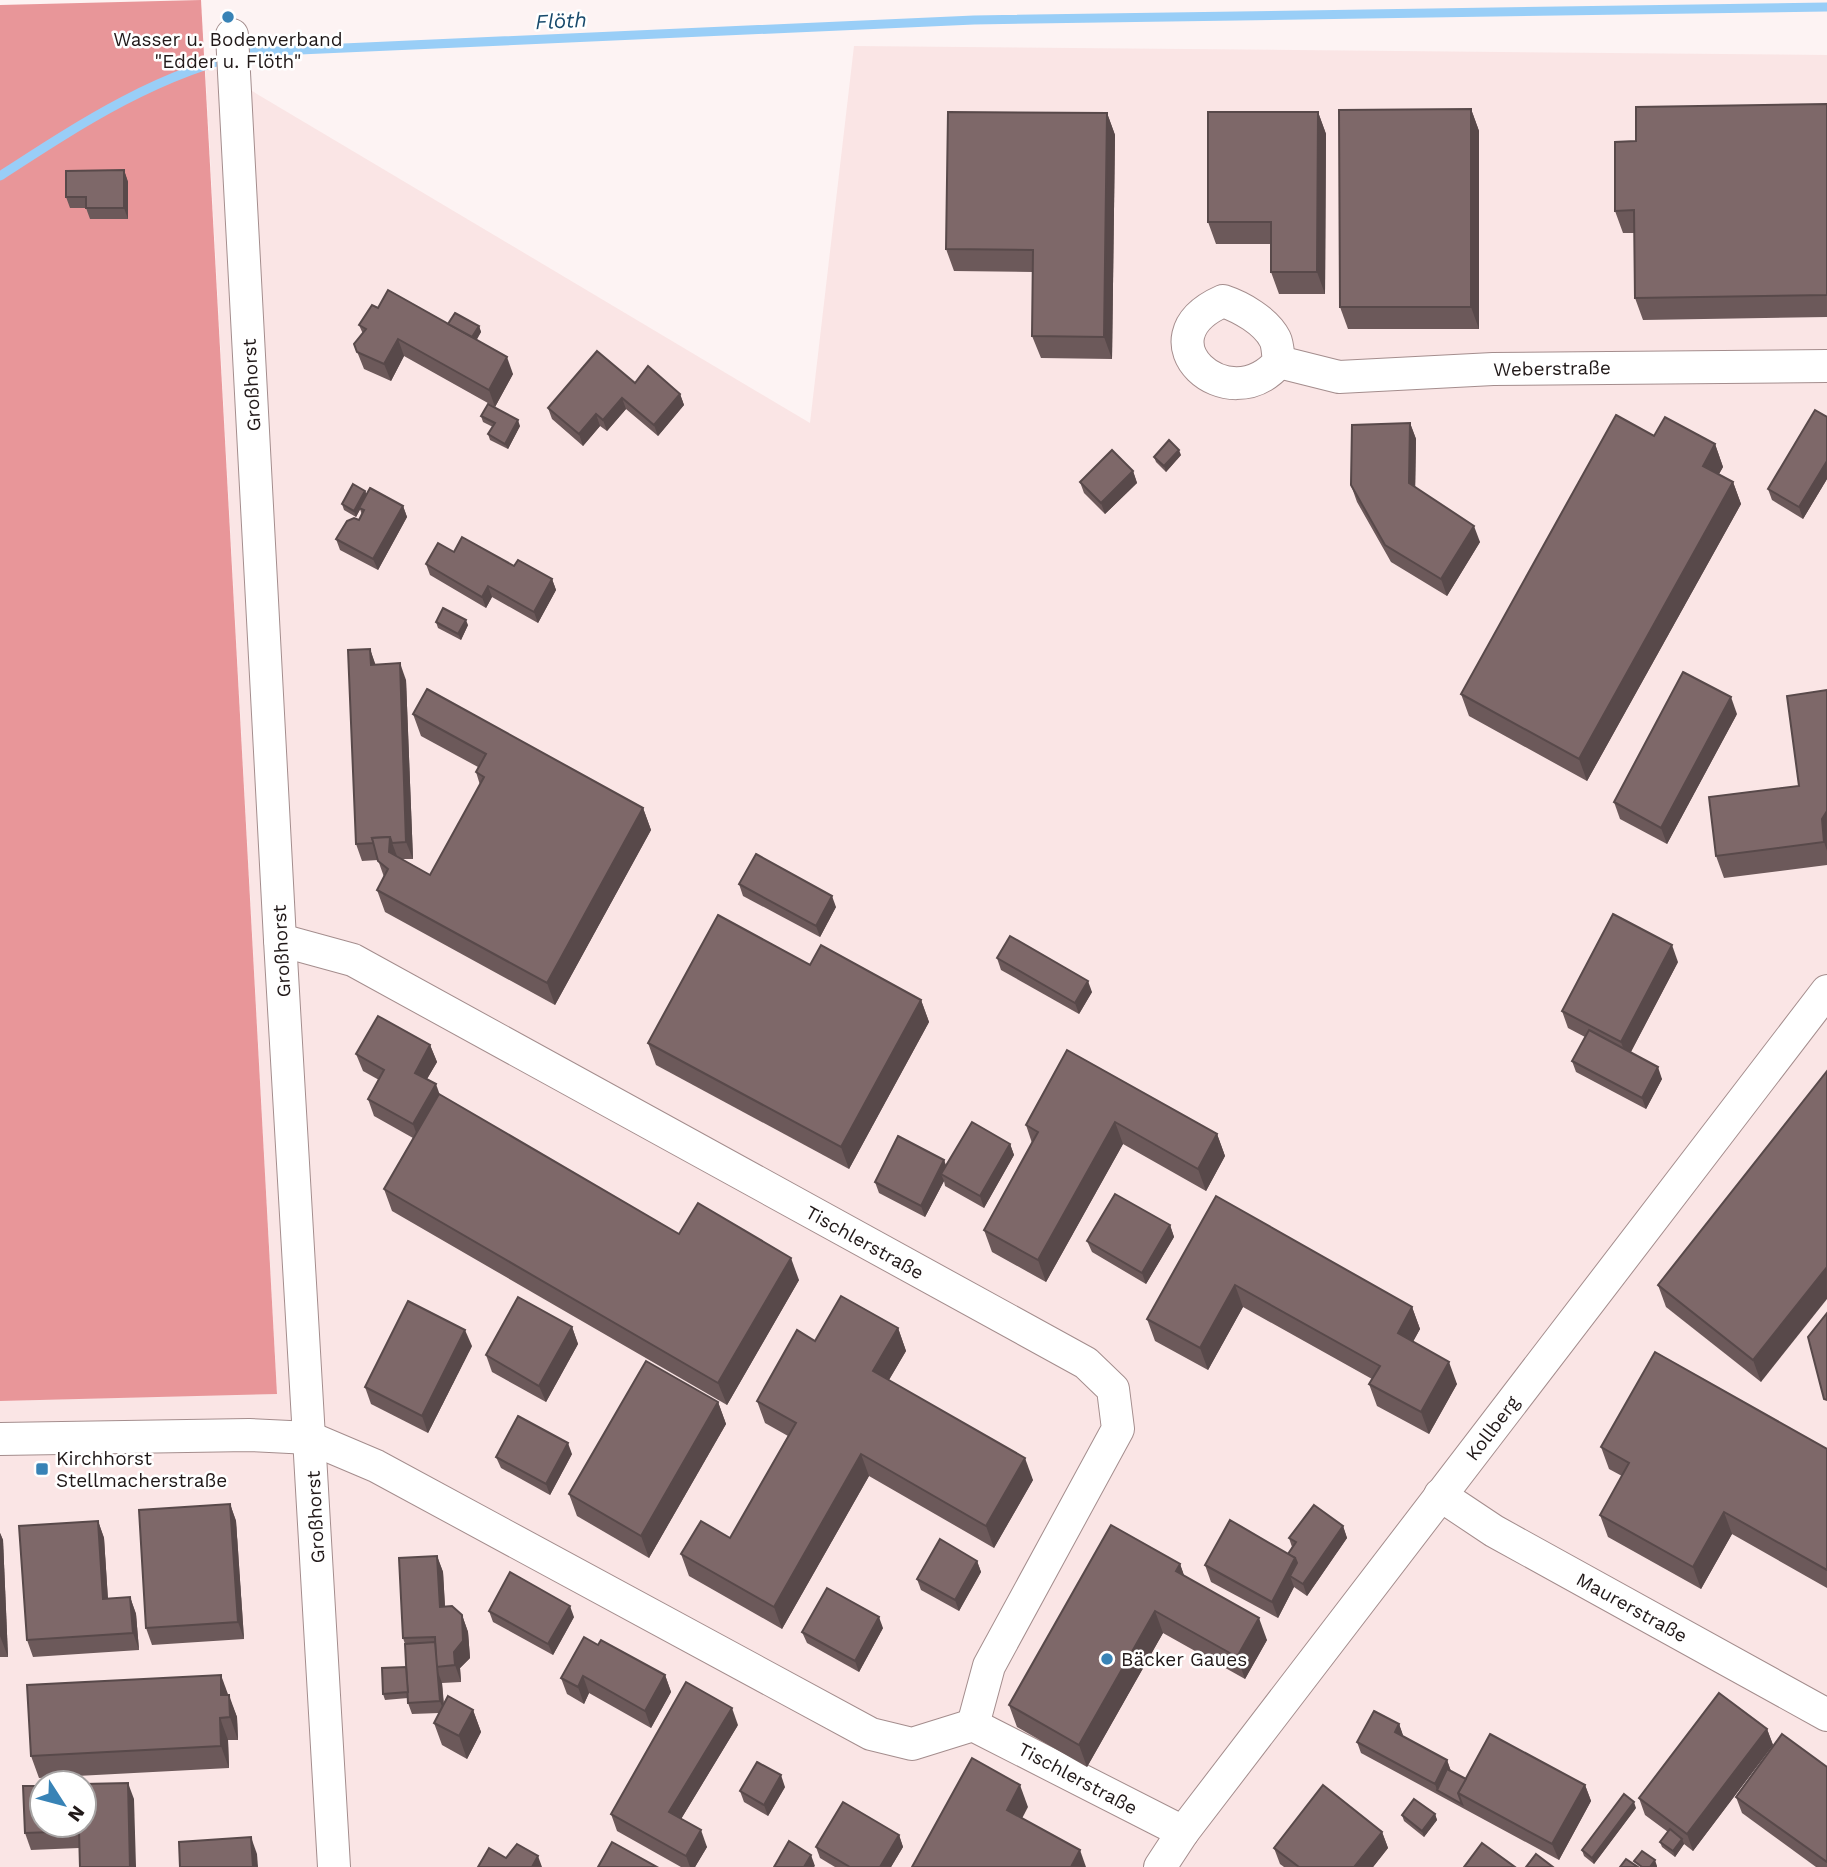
<svg xmlns="http://www.w3.org/2000/svg" width="1827" height="1867" font-family="'Work Sans',sans-serif">
	<style>
		.built { fill: #fae5e5; fill-rule: evenodd }
		.forest { fill: #e89699 }
		.lines { fill: none; stroke-linecap: round; stroke-linejoin: round }
		.stream { stroke: #99cef7; stroke-width: 9 }
		.street-casing { stroke: #a48d8d; stroke-width: 34 }
		.street { stroke: #fff; stroke-width: 32 }
		.wall { fill: #6c595a }
		.shaded-wall { fill: #58494a }
		.building { fill: #7e6869; stroke: #58494a; stroke-width: 2 }
		.poi-dot { fill: #3883b6; stroke: #fff; stroke-width: 2.5 }
		.labels { text-anchor: middle; stroke-width: 5; stroke-linejoin: round; paint-order: stroke }
		.poi-label { font-size: 19px; fill: #211919; stroke: #fff; text-anchor: start }
		.street-label { font-size: 19px; fill: #211919; stroke: #fff }
		.water-label { font-size: 21px; font-style: italic; fill: #184a6c; stroke: #fff }
	</style>
	<rect width="100%" height="100%" fill="#fdf3f3"/>
	<path class="built" d="M854 46 1827 55V1867H0V1401L277 1393 205 63 810 423ZM42 1783H84V1825H42Z"/>
	<path class="forest" d="M201 0 277 1394 0 1401V5Z"/>
	<g class="lines">
		<path class="stream" d="M0 176C80 124 159 72 254 52L974 20 1827 7"/>
		<defs>
			<g id="street">
				<path d="M232 35 280 940 334 1867"/>
				<path d="M1223 301C1241 307 1266 321 1275 339 1278 345 1278 356 1279 362 1228 422 1137 339 1223 301Z"/>
				<path d="M1279 362 1339 377 1493 369 1827 366"/>
				<path d="M280 940 353 960 1086 1363 1113 1389 1118 1429 989 1666 973 1725"/>
				<path d="M0 1439 249 1435 310 1438 376 1466 871 1734 912 1744 973 1725 1183 1832"/>
				<path d="M1440 1495 1494 1531 1827 1715"/>
				<path d="M1160 1867 1183 1832 1827 991"/>
			</g>
		</defs>
		<use href="#street" class="street-casing"/>
		<use href="#street" class="street"/>
	</g>
	<g class="wall">
		<path d="M1827 104V317L1643 320 1635 298 1634 233H1623L1615 211 1636 141Z"/>
		<path d="M1471 109 1479 131V329H1348L1340 307Z"/>
		<path d="M1318 112 1326 134 1325 294H1279L1271 272V244H1216L1208 222Z"/>
		<path d="M1107 113 1115 135 1112 359 1041 358 1032 336 1033 272 954 271 946 249Z"/>
		<path d="M124 170 128 182V219H90L86 208H70L66 197Z"/>
		<path d="M378 308 448 324 479 326 481 332 476 340 513 374 495 407 404 356 391 381 364 369 354 344 363 334 359 325Z"/>
		<path d="M635 383 680 394 684 405 658 436 626 409 607 431 600 426 583 446 552 419 548 408Z"/>
		<path d="M481 416 520 426 508 449 490 440 488 434 493 427 483 422Z"/>
		<path d="M1827 417V479L1803 519 1772 500 1768 489Z"/>
		<path d="M1410 423 1416 439 1415 487 1480 542 1447 596 1391 562 1357 502 1351 485Z"/>
		<path d="M1654 436 1715 444 1723 467 1719 474 1733 482 1741 504 1587 781 1469 716 1461 694Z"/>
		<path d="M1181 455 1166 472 1156 462 1154 457Z"/>
		<path d="M1133 471 1137 483 1105 514 1084 493 1080 482Z"/>
		<path d="M365 491 367 495 403 506 407 517 378 570 340 550 336 539 359 520 362 515 360 509 356 517 344 510 342 504Z"/>
		<path d="M454 552 514 566 552 579 556 590 538 623 492 597 486 608 430 575 426 564Z"/>
		<path d="M436 622 468 625 461 640 438 628Z"/>
		<path d="M370 649 375 664 406 680 413 859H402L430 875 480 785 476 772 478 767 421 736 413 714 643 808 651 830 555 1005 385 912 377 890 384 877 378 860 362 861 356 844Z"/>
		<path d="M1827 690V865L1724 878 1716 856 1799 786Z"/>
		<path d="M1737 714 1667 844 1620 819 1614 802Z"/>
		<path d="M739 884 836 907 820 937 743 896Z"/>
		<path d="M997 958 1092 992 1079 1014 1001 970Z"/>
		<path d="M1678 962 1631 1052 1662 1079 1646 1109 1576 1072 1572 1061 1585 1037 1568 1028 1562 1011Z"/>
		<path d="M810 965 921 1000 929 1022 849 1169 656 1065 648 1043Z"/>
		<path d="M430 1045 437 1062 427 1079 440 1095 679 1234 799 1280 727 1405 392 1211 384 1189 413 1138 374 1116 368 1099 379 1080 363 1071 356 1054Z"/>
		<path d="M1067 1050 1217 1134 1225 1156 1206 1191 1123 1144 1046 1282 992 1252 984 1230 1032 1143 1026 1125Z"/>
		<path d="M1827 1071 1761 1382 1666 1307 1658 1285Z"/>
		<path d="M1010 1144 1014 1155 984 1208 945 1186 944 1181 925 1217 879 1193 875 1182 944 1160 946 1166Z"/>
		<path d="M1216 1196 1412 1307 1420 1329 1413 1341 1457 1384 1429 1434 1377 1406 1369 1384 1372 1379 1243 1307 1208 1370 1155 1341 1147 1319Z"/>
		<path d="M1170 1225 1174 1237 1146 1284 1092 1252 1087 1241Z"/>
		<path d="M572 1327 578 1344 546 1402 492 1372 486 1355Z"/>
		<path d="M898 1328 906 1351 889 1380 1033 1480 994 1548 869 1476 782 1629 689 1576 681 1554 730 1538 788 1436 765 1423 757 1401 815 1341Z"/>
		<path d="M472 1346 428 1433 371 1404 365 1387Z"/>
		<path d="M718 1402 726 1424 649 1558 577 1516 569 1494Z"/>
		<path d="M1601 1447 1827 1449V1588L1732 1534 1701 1589 1608 1537 1600 1515 1622 1476 1609 1469Z"/>
		<path d="M572 1454 550 1495 501 1468 496 1457Z"/>
		<path d="M230 1504 236 1521 244 1639 152 1645 146 1628Z"/>
		<path d="M98 1521 104 1538 108 1599 130 1597 136 1614 139 1650 33 1657 27 1640Z"/>
		<path d="M1343 1526 1347 1538 1307 1596 1294 1587 1278 1618 1211 1582 1205 1565 1288 1554 1292 1547 1289 1538Z"/>
		<path d="M0 1533 3 1540 8 1657H0Z"/>
		<path d="M437 1556 443 1572 445 1607 462 1615 468 1632 470 1658 460 1668 461 1682 442 1683 444 1704 473 1710 481 1732 467 1759 442 1745 434 1723 439 1713 412 1714 408 1703V1698L385 1700 383 1694 406 1667 405 1644 403 1638Z"/>
		<path d="M977 1561 981 1572 959 1611 921 1590 917 1579Z"/>
		<path d="M1180 1564 1184 1576 1267 1640 1245 1679 1163 1633 1087 1767 1017 1727 1009 1705Z"/>
		<path d="M489 1611 574 1617 553 1655 493 1622Z"/>
		<path d="M883 1628 859 1672 807 1643 802 1632Z"/>
		<path d="M598 1645 665 1675 671 1692 651 1728 589 1693 584 1704 567 1694 561 1678Z"/>
		<path d="M228 1695 237 1717 238 1740H228L229 1768 39 1778 31 1756Z"/>
		<path d="M1399 1724 1403 1736 1447 1760 1451 1771 1466 1779 1585 1785 1591 1801 1559 1860 1361 1753 1357 1742Z"/>
		<path d="M738 1725 681 1819 707 1847 695 1867H681L617 1831 611 1814Z"/>
		<path d="M1767 1729 1773 1745 1693 1851 1684 1844 1675 1857 1662 1847 1660 1842 1668 1832 1645 1815 1639 1798Z"/>
		<path d="M1827 1767V1867H1816L1742 1813 1736 1797Z"/>
		<path d="M785 1787 768 1816 744 1802 740 1791Z"/>
		<path d="M134 1799 79 1848 31 1850 25 1833Z"/>
		<path d="M1636 1808 1594 1864 1584 1856 1582 1850Z"/>
		<path d="M1435 1814 1437 1820 1424 1837 1404 1821 1402 1815Z"/>
		<path d="M1382 1832 1388 1848 1373 1867H1284L1280 1864 1274 1848Z"/>
		<path d="M899 1835 903 1847 891 1867H835L820 1858 816 1847Z"/>
	</g>
	<g class="shaded-wall">
		<path d="M1471 109 1479 131V329L1471 307Z"/>
		<path d="M1318 112 1326 134 1325 294 1317 272Z"/>
		<path d="M1107 113 1115 135 1112 359 1104 337Z"/>
		<path d="M124 170 128 182V219L124 208Z"/>
		<path d="M479 326 481 332 471 350 469 344Z"/>
		<path d="M398 339 404 356 391 381 384 364Z"/>
		<path d="M507 357 513 374 495 407 489 390Z"/>
		<path d="M680 394 684 405 658 436 654 425Z"/>
		<path d="M622 398 626 409 607 431 603 420Z"/>
		<path d="M596 414 600 426 583 446 579 434Z"/>
		<path d="M518 420 520 426 508 449 505 444Z"/>
		<path d="M1410 423 1416 439 1415 500 1409 483Z"/>
		<path d="M1715 444 1723 467 1711 488 1703 466Z"/>
		<path d="M1179 450 1181 455 1166 472 1164 466Z"/>
		<path d="M1827 461V479L1803 519 1799 507Z"/>
		<path d="M1133 471 1137 483 1105 514 1101 503Z"/>
		<path d="M1733 482 1741 504 1587 781 1579 759Z"/>
		<path d="M365 491 367 497 356 517 354 511Z"/>
		<path d="M403 506 407 517 378 570 373 559Z"/>
		<path d="M1474 526 1480 542 1447 596 1441 579Z"/>
		<path d="M552 579 556 590 538 623 534 612Z"/>
		<path d="M488 586 492 597 486 608 482 597Z"/>
		<path d="M466 620 468 625 461 640 458 634Z"/>
		<path d="M370 649 376 666 371 665Z"/>
		<path d="M400 663 406 680 413 859 406 842Z"/>
		<path d="M1731 697 1737 714 1667 844 1661 828Z"/>
		<path d="M643 808 651 830 555 1005 547 983Z"/>
		<path d="M1827 811V851L1824 842 1822 819Z"/>
		<path d="M390 837 398 859 389 852Z"/>
		<path d="M832 896 836 907 820 937 816 926Z"/>
		<path d="M1672 945 1678 962 1627 1059 1621 1042Z"/>
		<path d="M1088 981 1092 992 1079 1014 1075 1003Z"/>
		<path d="M921 1000 929 1022 849 1169 841 1147Z"/>
		<path d="M430 1045 437 1062 421 1089 415 1073Z"/>
		<path d="M1658 1067 1662 1079 1646 1109 1642 1098Z"/>
		<path d="M436 1084 442 1101 419 1141 413 1124Z"/>
		<path d="M1115 1122 1123 1144 1046 1282 1038 1260Z"/>
		<path d="M1217 1134 1225 1156 1206 1191 1198 1169Z"/>
		<path d="M1010 1144 1014 1155 984 1208 980 1196Z"/>
		<path d="M944 1160 948 1171 941 1174 944 1181 925 1217 921 1206Z"/>
		<path d="M1170 1225 1174 1237 1146 1284 1142 1273Z"/>
		<path d="M791 1258 799 1280 727 1405 718 1383Z"/>
		<path d="M1827 1267V1299L1761 1382 1753 1360Z"/>
		<path d="M1235 1285 1243 1307 1208 1370 1200 1348Z"/>
		<path d="M1412 1307 1420 1329 1406 1355 1398 1333Z"/>
		<path d="M572 1327 578 1344 546 1402 539 1386Z"/>
		<path d="M898 1328 906 1351 881 1393 873 1371Z"/>
		<path d="M465 1330 472 1346 428 1433 422 1416Z"/>
		<path d="M1449 1362 1457 1384 1429 1434 1421 1412Z"/>
		<path d="M718 1402 726 1424 649 1558 641 1536Z"/>
		<path d="M568 1443 572 1454 550 1495 546 1484Z"/>
		<path d="M861 1454 869 1476 782 1629 774 1607Z"/>
		<path d="M1025 1458 1033 1480 994 1548 986 1526Z"/>
		<path d="M230 1504 236 1521 244 1639 238 1622Z"/>
		<path d="M1724 1512 1732 1534 1701 1589 1693 1567Z"/>
		<path d="M98 1521 104 1538 109 1616 103 1599Z"/>
		<path d="M1343 1526 1347 1538 1307 1596 1303 1584Z"/>
		<path d="M0 1533 3 1540 8 1657 0 1636Z"/>
		<path d="M437 1556 443 1572 446 1624 440 1607Z"/>
		<path d="M1295 1558 1301 1574 1290 1576 1294 1587 1278 1618 1272 1602Z"/>
		<path d="M977 1561 981 1572 959 1611 955 1600Z"/>
		<path d="M1180 1564 1188 1586 1176 1571Z"/>
		<path d="M130 1597 136 1614 139 1650 133 1633Z"/>
		<path d="M570 1606 574 1617 553 1655 548 1644Z"/>
		<path d="M1155 1611 1163 1633 1087 1767 1079 1745Z"/>
		<path d="M462 1615 468 1632 470 1658 460 1668 461 1682 455 1665 454 1652Z"/>
		<path d="M879 1617 883 1628 859 1672 855 1661Z"/>
		<path d="M1259 1618 1267 1640 1245 1679 1237 1657Z"/>
		<path d="M438 1672 442 1683 444 1712 440 1701Z"/>
		<path d="M221 1675 229 1697 221 1695Z"/>
		<path d="M665 1675 671 1692 651 1728 645 1711Z"/>
		<path d="M583 1676 589 1693 584 1704 578 1687Z"/>
		<path d="M229 1695 237 1717 238 1740 230 1717Z"/>
		<path d="M732 1708 738 1725 675 1829 669 1812Z"/>
		<path d="M473 1710 481 1732 467 1759 459 1736Z"/>
		<path d="M220 1718 228 1740 229 1768 221 1746Z"/>
		<path d="M1399 1724 1403 1735 1399 1743 1395 1732Z"/>
		<path d="M1767 1729 1773 1745 1693 1851 1687 1834Z"/>
		<path d="M1447 1760 1451 1772 1437 1790 1439 1796 1435 1784Z"/>
		<path d="M781 1775 785 1787 768 1816 764 1805Z"/>
		<path d="M128 1783 134 1799 136 1867H130Z"/>
		<path d="M1020 1785 1028 1807 1015 1832 1007 1810Z"/>
		<path d="M1585 1785 1591 1801 1559 1860 1552 1844Z"/>
		<path d="M1634 1802 1636 1808 1594 1864 1592 1858Z"/>
		<path d="M1435 1814 1437 1820 1424 1837 1422 1831Z"/>
		<path d="M701 1830 707 1847 695 1867H690L686 1856Z"/>
		<path d="M1382 1832 1388 1848 1373 1867H1354Z"/>
		<path d="M899 1835 903 1847 891 1867H880Z"/>
		<path d="M251 1837 257 1854 258 1867H253Z"/>
		<path d="M1682 1839 1684 1844 1675 1857 1673 1851Z"/>
		<path d="M1080 1850 1086 1867H1071Z"/>
		<path d="M811 1855 815 1866 814 1867H804Z"/>
		<path d="M538 1856 542 1867H532Z"/>
		<path d="M1655 1860 1657 1866V1867H1650Z"/>
	</g>
	<g class="building">
		<path d="M1827 104V295L1635 298 1634 210 1615 211V142L1636 141V107Z"/>
		<path d="M1471 109V307H1340L1339 110Z"/>
		<path d="M948 112 1107 113 1104 337 1032 336 1033 250 946 249Z"/>
		<path d="M1208 112H1318L1317 272H1271V222H1208Z"/>
		<path d="M124 170V208H86V197H66V171Z"/>
		<path d="M388 290 507 357 489 390 398 339 384 364 357 352 354 344 366 329 359 325 372 305 378 308Z"/>
		<path d="M455 313 479 326 472 337 448 324Z"/>
		<path d="M597 351 635 383 648 366 680 394 654 425 622 398 603 420 596 414 579 434 548 408Z"/>
		<path d="M488 404 518 420 505 444 488 434 495 423 481 416Z"/>
		<path d="M1815 410 1827 417V461L1799 507 1768 489Z"/>
		<path d="M1616 415 1654 436 1665 417 1715 444 1703 466 1733 482 1579 759 1461 694Z"/>
		<path d="M1410 423 1409 483 1474 526 1441 579 1385 545 1351 485 1352 425Z"/>
		<path d="M1169 440 1179 450 1164 466 1154 457Z"/>
		<path d="M1112 450 1133 471 1101 503 1080 482Z"/>
		<path d="M353 484 365 491 354 511 342 504Z"/>
		<path d="M370 488 403 506 373 559 336 539 347 521 354 518 359 520 364 510 359 508Z"/>
		<path d="M462 537 514 566 518 560 552 579 534 612 488 586 482 597 426 564 438 543 454 552Z"/>
		<path d="M443 608 466 620 458 634 436 622Z"/>
		<path d="M370 649 371 665 400 663 406 842 392 843 390 837 372 838 374 843 356 844 348 650Z"/>
		<path d="M1683 672 1731 697 1661 828 1614 802Z"/>
		<path d="M427 689 643 808 547 983 377 890 388 869 378 861 372 838 390 837 389 852 430 875 484 777 476 772 486 754 413 714Z"/>
		<path d="M1827 690V811L1822 819 1824 842 1716 856 1709 797 1799 786 1787 696Z"/>
		<path d="M756 854 832 896 816 926 739 884Z"/>
		<path d="M1613 914 1672 945 1621 1042 1562 1011Z"/>
		<path d="M718 915 810 965 821 945 921 1000 841 1147 648 1043Z"/>
		<path d="M1010 936 1088 981 1075 1003 997 958Z"/>
		<path d="M378 1016 430 1045 415 1073 436 1084 413 1124 368 1099 384 1070 356 1054Z"/>
		<path d="M1589 1030 1658 1067 1642 1098 1572 1061Z"/>
		<path d="M1067 1050 1217 1134 1198 1169 1115 1122 1038 1260 984 1230 1038 1132 1026 1125Z"/>
		<path d="M1827 1071V1267L1753 1360 1658 1285Z"/>
		<path d="M439 1094 679 1234 698 1203 791 1258 718 1383 384 1189Z"/>
		<path d="M972 1122 1010 1144 980 1196 941 1174Z"/>
		<path d="M898 1136 944 1160 921 1206 875 1182Z"/>
		<path d="M1115 1194 1170 1225 1142 1273 1087 1241Z"/>
		<path d="M1216 1196 1412 1307 1398 1333 1449 1362 1421 1412 1369 1384 1380 1366 1235 1285 1200 1348 1147 1319Z"/>
		<path d="M841 1296 898 1328 873 1371 1025 1458 986 1526 861 1454 774 1607 681 1554 701 1521 730 1538 796 1423 757 1401 797 1330 815 1341Z"/>
		<path d="M518 1297 572 1327 539 1386 486 1355Z"/>
		<path d="M408 1301 465 1330 422 1416 365 1387Z"/>
		<path d="M1827 1313V1400L1824 1399 1808 1337Z"/>
		<path d="M1655 1352 1827 1449V1570L1724 1512 1693 1567 1600 1515 1629 1463 1601 1447Z"/>
		<path d="M646 1361 718 1402 641 1536 569 1494Z"/>
		<path d="M518 1416 568 1443 546 1484 496 1457Z"/>
		<path d="M230 1504 238 1622 146 1628 139 1510Z"/>
		<path d="M1314 1505 1343 1526 1303 1584 1290 1576 1297 1563 1295 1558 1288 1554 1296 1542 1289 1538Z"/>
		<path d="M1230 1520 1295 1558 1272 1602 1205 1565Z"/>
		<path d="M98 1521 103 1599 130 1597 133 1633 27 1640 19 1526Z"/>
		<path d="M1111 1525 1180 1564 1176 1571 1259 1618 1237 1657 1155 1611 1079 1745 1009 1705Z"/>
		<path d="M940 1539 977 1561 955 1600 917 1579Z"/>
		<path d="M437 1556 440 1607 452 1606 462 1615 463 1641 454 1652 455 1665 436 1667 435 1637 403 1638 399 1558Z"/>
		<path d="M510 1572 570 1606 548 1644 489 1611Z"/>
		<path d="M827 1588 879 1617 855 1661 802 1632Z"/>
		<path d="M584 1637 598 1645 601 1640 665 1675 645 1711 583 1676 578 1687 561 1678Z"/>
		<path d="M435 1642 440 1701 408 1703 405 1644Z"/>
		<path d="M406 1667 408 1692 383 1694 382 1668Z"/>
		<path d="M221 1675V1695H229L230 1717 220 1718 221 1746 31 1756 27 1685Z"/>
		<path d="M686 1682 732 1708 669 1812 701 1830 686 1856 611 1814Z"/>
		<path d="M1719 1693 1767 1729 1687 1834 1639 1798Z"/>
		<path d="M448 1696 473 1710 459 1736 434 1723Z"/>
		<path d="M1374 1711 1399 1724 1395 1732 1447 1760 1435 1784 1357 1742Z"/>
		<path d="M1490 1734 1585 1785 1552 1844 1458 1793Z"/>
		<path d="M1782 1734 1827 1767V1862L1736 1797Z"/>
		<path d="M972 1758 1020 1785 1007 1810 1080 1850 1071 1867H912Z"/>
		<path d="M757 1762 781 1775 764 1805 740 1791Z"/>
		<path d="M1447 1769 1466 1779 1458 1793 1462 1804 1437 1790Z"/>
		<path d="M128 1783 130 1867H80L79 1831 25 1833 23 1786H42V1825H84V1784Z"/>
		<path d="M1323 1785 1382 1832 1354 1867H1299L1274 1848Z"/>
		<path d="M1624 1794 1634 1802 1592 1858 1582 1850Z"/>
		<path d="M1414 1799 1435 1814 1422 1831 1402 1815Z"/>
		<path d="M843 1802 899 1835 880 1867H850L816 1847Z"/>
		<path d="M1670 1829 1682 1839 1673 1851 1660 1842Z"/>
		<path d="M251 1837 253 1867H180L179 1842Z"/>
		<path d="M789 1841 811 1855 804 1867H774Z"/>
		<path d="M612 1842 657 1867H598Z"/>
		<path d="M1482 1843 1515 1867H1464Z"/>
		<path d="M517 1844 538 1856 532 1867H478L489 1848 506 1858Z"/>
		<path d="M1642 1851 1655 1860 1650 1867H1642L1634 1861Z"/>
		<path d="M1536 1854 1553 1867H1526Z"/>
		<path d="M1626 1859 1638 1867H1620Z"/>
	</g>
	<g class="poi-dot">
		<circle cx="228" cy="17" r="7"/>
		<rect x="35" y="1462" width="14" height="14" rx="3.5"/>
		<circle cx="1107" cy="1659" r="7"/>
	</g>
	<g class="labels">
		<g class="poi-label">
			<text x="228" y="46" text-anchor="middle">Wasser u. Bodenverband<tspan x="228" dy="22">"Edder u. Flöth"</tspan></text>
			<text x="56" y="1465">Kirchhorst<tspan x="56" dy="22">Stellmacherstraße</tspan></text>
			<text x="1121" y="1666">Bäcker Gaues</text>
		</g>
		<g class="street-label">
			<text transform="translate(1552 368) rotate(-1)" y="7">Weberstraße</text>
			<text transform="translate(251 385) rotate(-93)" y="7">Großhorst</text>
			<text transform="translate(281 951) rotate(-93)" y="7">Großhorst</text>
			<text transform="translate(865 1242) rotate(29)" y="7">Tischlerstraße</text>
			<text transform="translate(1492 1428) rotate(-53)" y="7">Kollberg</text>
			<text transform="translate(315 1517) rotate(-93)" y="7">Großhorst</text>
			<text transform="translate(1632 1607) rotate(29)" y="7">Maurerstraße</text>
			<text transform="translate(1078 1778) rotate(28)" y="7">Tischlerstraße</text>
		</g>
		<g class="water-label">
			<text transform="translate(561 21) rotate(-3)" y="7">Flöth</text>
		</g>
	</g>
	<g transform="translate(63 1804) rotate(126)"><circle r="33" fill="#ffffff" stroke="#a6a3a3" stroke-width="2"/>
	<path d="M0-5L12 26L0 18L-12 26Z" fill="#3883b6"/>
	<text y="-10" font-size="19" font-weight="bold" text-anchor="middle" fill="#211919">N</text>
	</g>
</svg>
